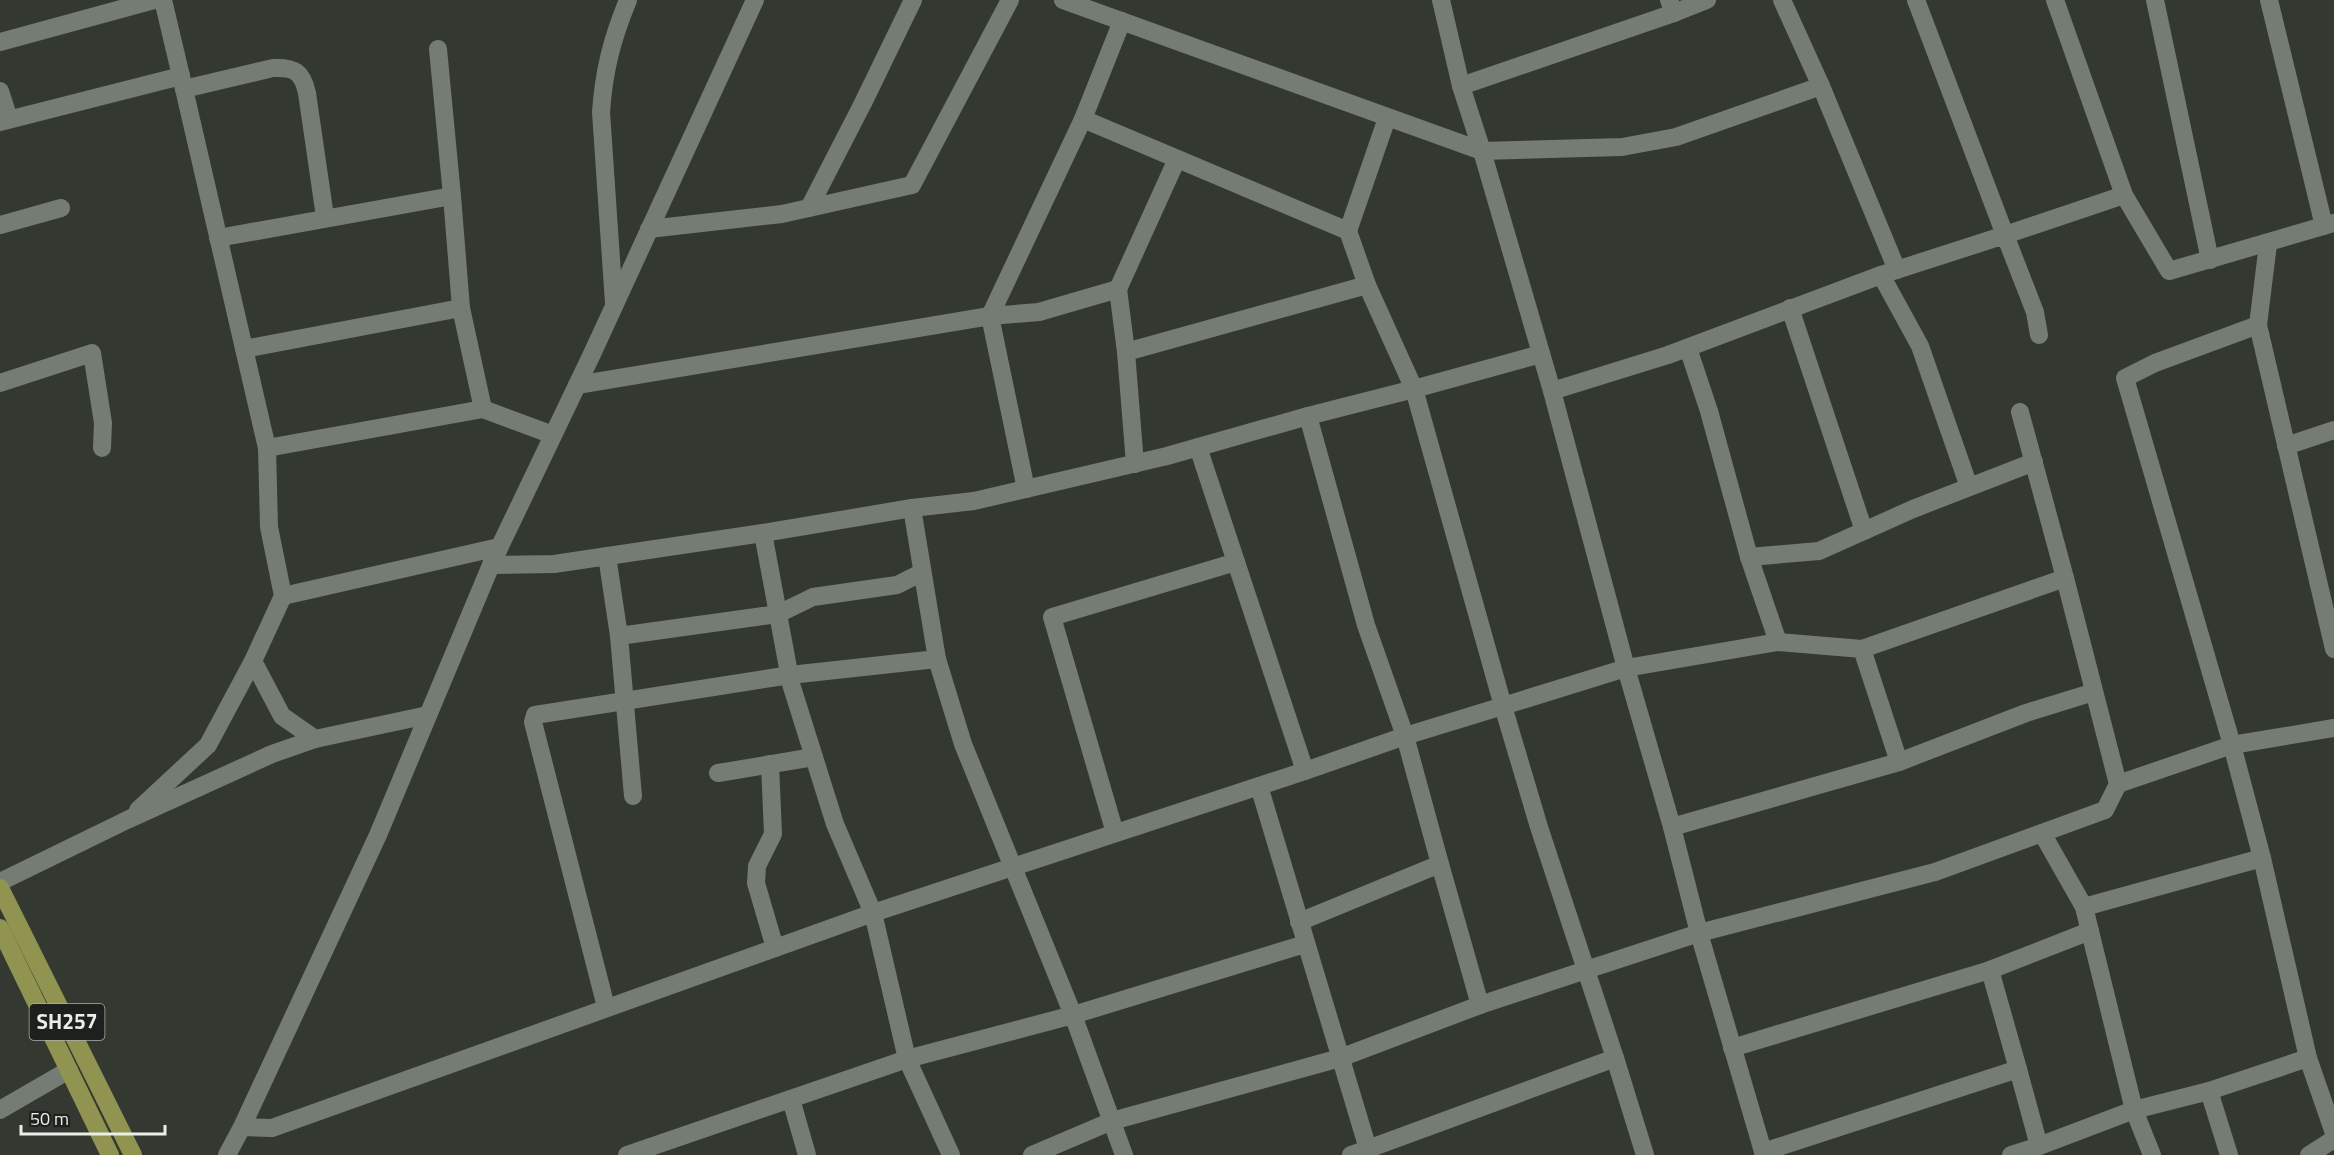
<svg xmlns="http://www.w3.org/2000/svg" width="2334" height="1155" font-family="'Titillium Web',sans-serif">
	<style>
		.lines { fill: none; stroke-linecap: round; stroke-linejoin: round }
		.street { stroke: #747c73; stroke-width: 18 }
		.primary { stroke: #909450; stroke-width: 18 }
		.labels { text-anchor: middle; stroke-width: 4.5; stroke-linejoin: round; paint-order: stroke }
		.shield { fill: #1d201c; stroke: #acb0ac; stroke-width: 1.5 }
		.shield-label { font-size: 21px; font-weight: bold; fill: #eaeee9 }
	</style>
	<rect width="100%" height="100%" fill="#333931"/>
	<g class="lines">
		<g class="street">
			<path d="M1063 0 1482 151 1552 391"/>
			<path d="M1441 0 1461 86"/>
			<path d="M1669 0 1674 13 1461 86 1482 151 1622 147 1676 137 1821 86"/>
			<path d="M1782 0 1821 86 1897 270"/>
			<path d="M1916 0 2005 235 2124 195 2169 271 2334 223"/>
			<path d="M2055 0 2124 195"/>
			<path d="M2155 0 2210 260"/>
			<path d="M2269 0 2324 226"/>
			<path d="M1674 13 1707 0"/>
			<path d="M1122 21 1083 119 1348 231 1367 285 1414 389 1541 354"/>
			<path d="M0 42 154 0"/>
			<path d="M181 76 267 448 483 409 553 435"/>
			<path d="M184 89 273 68C294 67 302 71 307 93L325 217"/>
			<path d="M0 91 9 119"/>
			<path d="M1083 119 990 316 1039 312 1118 289 1126 352 1367 285"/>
			<path d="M0 122 181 76 163 0"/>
			<path d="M452 196 461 308 483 409"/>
			<path d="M809 208 863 103 913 0"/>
			<path d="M0 225 61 208"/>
			<path d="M649 229 782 214 912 185 1010 0"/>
			<path d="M1348 231 1387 118"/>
			<path d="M218 238 452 196 438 49"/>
			<path d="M1881 275 1920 346 1969 487"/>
			<path d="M1118 289 1177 159"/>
			<path d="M614 303 601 112C604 70 612 39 628 0"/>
			<path d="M1790 308 1864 531"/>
			<path d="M2258 325 2334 649"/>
			<path d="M1688 348 1709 411 1749 557 1778 642"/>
			<path d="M244 349 461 308"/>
			<path d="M1126 352 1135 464"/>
			<path d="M0 383 92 353 103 423 102 448"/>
			<path d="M577 385 990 316 1026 489"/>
			<path d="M2020 412 2065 578"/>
			<path d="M1308 416 1414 389 1503 706 1626 668 1778 642 1862 649 1899 762 1672 827 1626 668 1552 391 1668 355 1881 275 2005 235 2035 312 2039 335"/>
			<path d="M2286 446 2334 430"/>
			<path d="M1198 447 1305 771"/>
			<path d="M267 448 269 527 283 596 499 547"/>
			<path d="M607 556 619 636 633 796"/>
			<path d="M1749 557 1819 551 1913 509 2034 462"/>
			<path d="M619 636 778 614 813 597 897 585 921 573"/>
			<path d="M937 659 963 744 1073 1015 1124 1155"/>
			<path d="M253 661 282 716 315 739"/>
			<path d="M1899 762 2026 713 2094 692"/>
			<path d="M770 764 773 834 757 866 756 883 775 948"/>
			<path d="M718 773 814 757"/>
			<path d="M2118 784 2232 745 2125 378 2155 363 2258 325 2268 244"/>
			<path d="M1259 786 1368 1149 1351 1155"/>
			<path d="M138 810 208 745 253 661 283 596"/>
			<path d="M1115 833 1052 617 1236 562"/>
			<path d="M2262 858 2308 1058 2334 1133"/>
			<path d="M0 882 127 820 272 754 315 739 428 715"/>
			<path d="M2084 907 2262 858 2232 745 2334 728"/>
			<path d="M1299 922 1440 864 1405 736 1503 706 1539 827 1586 970 1480 1005"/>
			<path d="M1990 970 2018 1069"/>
			<path d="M606 1007 533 722 535 715 790 675 937 659 912 508"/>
			<path d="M1732 1048 1990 970 2090 931"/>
			<path d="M1615 1058 1645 1155"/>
			<path d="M791 1099 807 1155"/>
			<path d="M0 1110 69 1070"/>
			<path d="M242 1127 272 1128 873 913 835 824 791 684 763 533 554 564 491 565"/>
			<path d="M1763 1152 2018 1069 2039 1146"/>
			<path d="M227 1155 242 1127 378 835 491 565 592 354 755 0"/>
			<path d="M627 1155 907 1059 873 913 1305 771 1405 736 1366 625 1308 416 1167 456 974 501 912 508 763 533"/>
			<path d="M951 1155 907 1059 1073 1015 1305 944"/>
			<path d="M1032 1155 1112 1121 1340 1058 1480 1005 1440 864"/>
			<path d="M1370 1155 1368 1149 1615 1058 1586 970 1699 933 1672 827"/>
			<path d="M1764 1155 1699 933 1935 872 2105 810 2118 784 2065 578 1862 649"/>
			<path d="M2011 1155 2039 1146 2134 1110 2084 907 2042 833"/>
			<path d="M2152 1155 2134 1110 2209 1091"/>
			<path d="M2229 1155 2209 1091 2308 1058"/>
			<path d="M2309 1155 2334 1139"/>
		</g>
		<g class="primary">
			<path d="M0 888 133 1155"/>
			<path d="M0 928 110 1155"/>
		</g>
	</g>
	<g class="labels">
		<rect class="shield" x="29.5" y="1004" width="75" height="36" rx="4.5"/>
		<g class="shield-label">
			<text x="67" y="1029">SH257</text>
		</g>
	</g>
	<path d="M21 1125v9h144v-9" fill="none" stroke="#eaeee9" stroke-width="3"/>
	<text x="30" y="1125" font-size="18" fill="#eaeee9" stroke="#1d201c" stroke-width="4.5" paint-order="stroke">50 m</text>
</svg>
